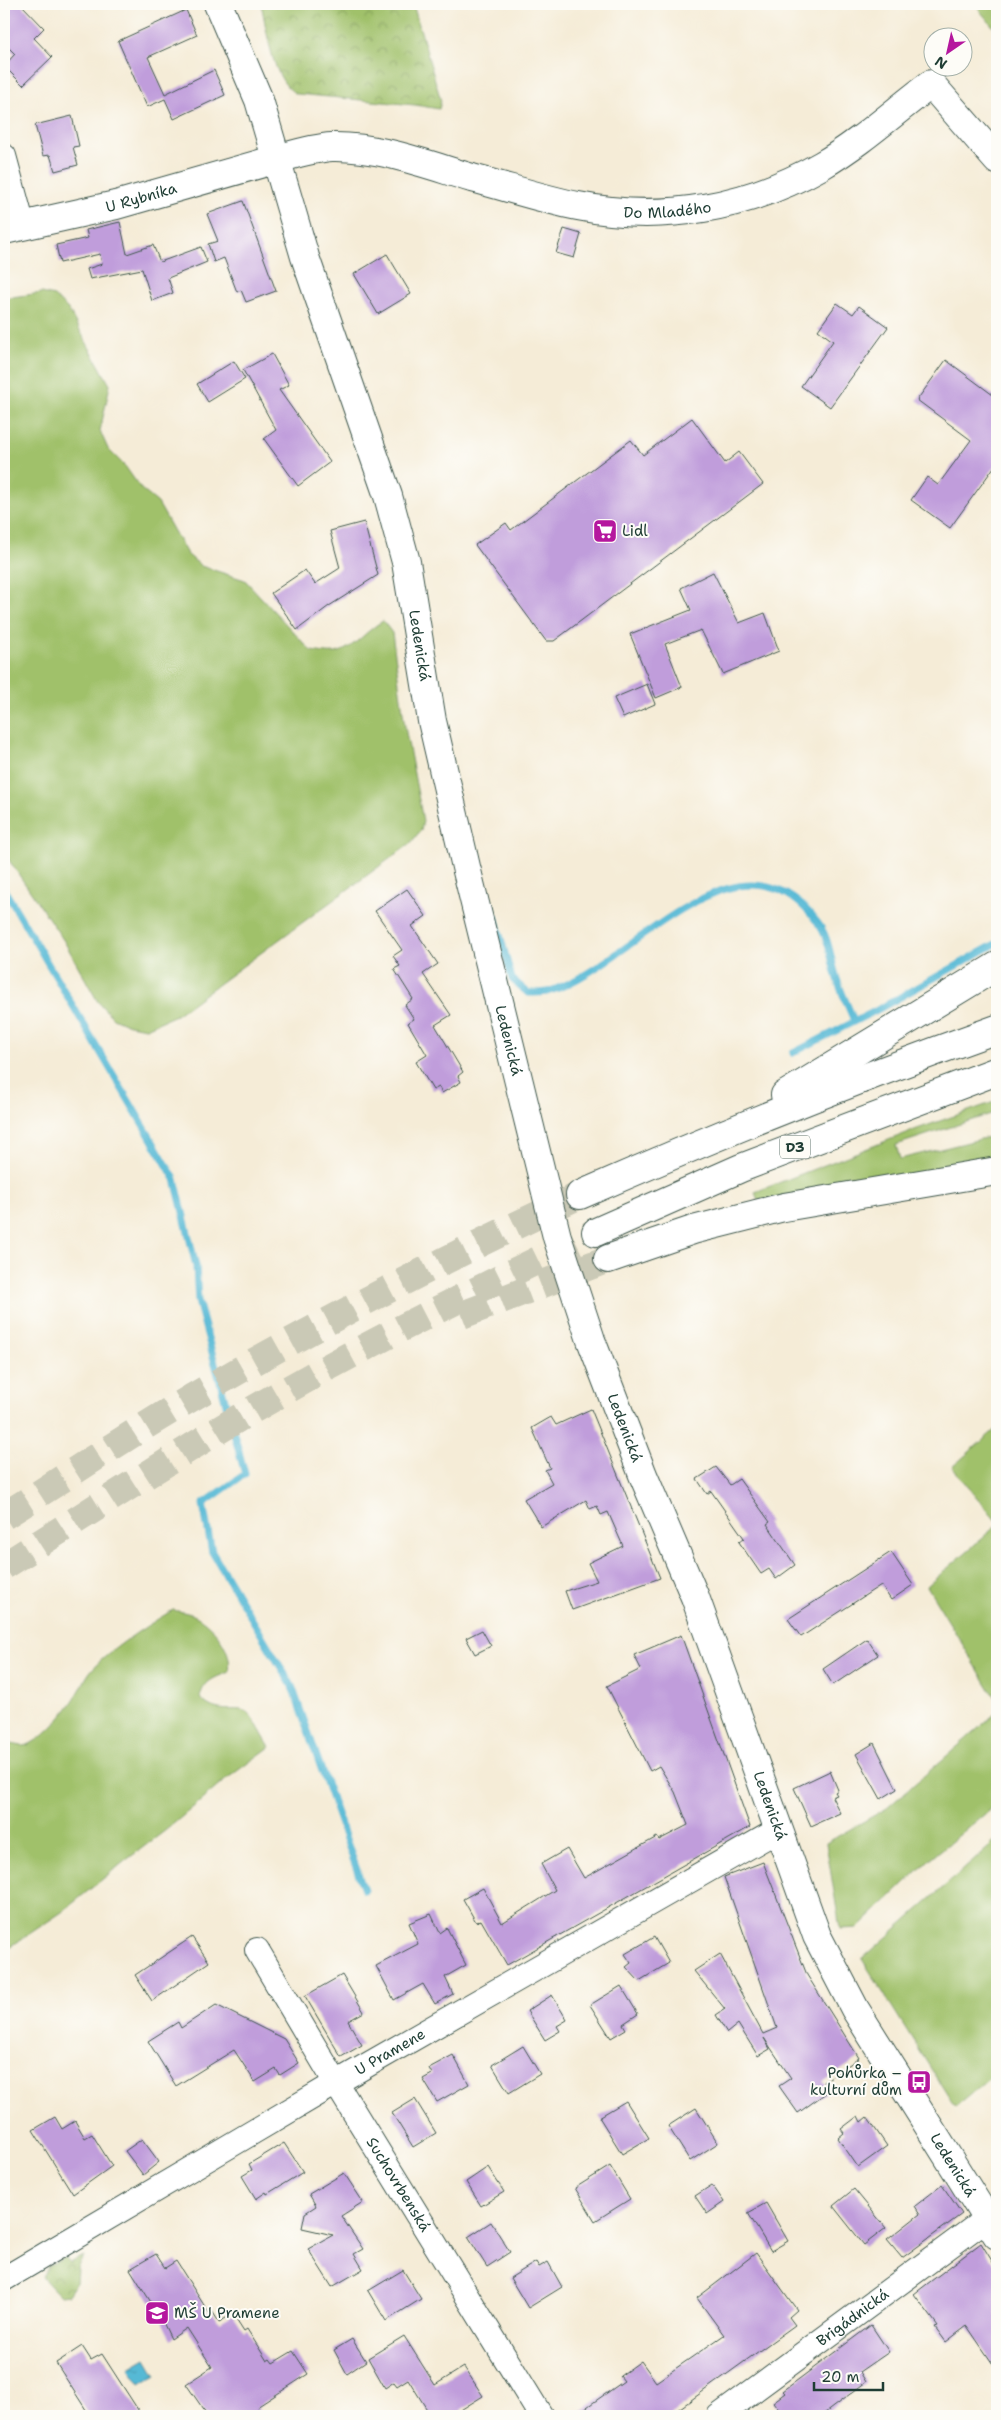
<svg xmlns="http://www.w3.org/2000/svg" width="1001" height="2420" font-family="'Shantell Sans',sans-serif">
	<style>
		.grass { fill: #a0c16a; stroke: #607f4f }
		.park { fill: url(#park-crowns); stroke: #607f4f }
		.water { fill: url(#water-ripples); stroke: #3a7b84 }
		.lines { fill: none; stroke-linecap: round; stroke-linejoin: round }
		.stream { stroke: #56b9d5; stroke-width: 7 }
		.building { fill: #c09ddb }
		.motorway-tunnel { stroke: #cac9b6; stroke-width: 28; stroke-dasharray: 28 14; stroke-linecap: butt }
		.minor-casing { stroke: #3f574c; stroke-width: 26 }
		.tertiary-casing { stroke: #3f574c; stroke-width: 30 }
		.secondary-casing { stroke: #3f574c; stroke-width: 30 }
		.motorway-casing { stroke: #3f574c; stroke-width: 30 }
		.minor { stroke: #fff; stroke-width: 24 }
		.tertiary { stroke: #fff; stroke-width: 28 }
		.secondary { stroke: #fff; stroke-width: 28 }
		.motorway { stroke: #fff; stroke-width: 28 }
		.labels { text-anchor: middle; stroke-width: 4; stroke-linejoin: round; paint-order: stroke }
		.shield { fill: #fdfcf7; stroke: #62766e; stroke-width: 1 }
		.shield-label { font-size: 14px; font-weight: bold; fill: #1f3d34 }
		.street-label { font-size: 15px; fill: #1f3d34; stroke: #fdfcf7 }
		.poi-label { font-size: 15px; fill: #1f3d34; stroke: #fdfcf7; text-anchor: start }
	</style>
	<defs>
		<pattern id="park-crowns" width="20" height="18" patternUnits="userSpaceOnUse" patternTransform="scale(1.25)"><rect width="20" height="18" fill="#a0c16a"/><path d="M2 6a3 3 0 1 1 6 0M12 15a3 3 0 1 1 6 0" fill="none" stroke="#829e58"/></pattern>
		<pattern id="water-ripples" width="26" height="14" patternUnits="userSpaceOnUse" patternTransform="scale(1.25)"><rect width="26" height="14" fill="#56b9d5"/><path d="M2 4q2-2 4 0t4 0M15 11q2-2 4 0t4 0" fill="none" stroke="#4798ae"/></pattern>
	</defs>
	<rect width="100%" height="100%" fill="#fdfcf7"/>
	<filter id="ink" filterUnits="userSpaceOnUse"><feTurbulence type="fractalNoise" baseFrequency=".02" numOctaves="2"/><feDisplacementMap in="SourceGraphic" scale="10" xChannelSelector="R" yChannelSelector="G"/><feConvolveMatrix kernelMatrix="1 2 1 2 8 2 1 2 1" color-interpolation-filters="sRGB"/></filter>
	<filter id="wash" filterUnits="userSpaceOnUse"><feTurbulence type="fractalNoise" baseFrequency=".0096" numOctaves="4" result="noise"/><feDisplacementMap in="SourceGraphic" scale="20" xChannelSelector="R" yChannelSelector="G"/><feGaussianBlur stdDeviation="1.12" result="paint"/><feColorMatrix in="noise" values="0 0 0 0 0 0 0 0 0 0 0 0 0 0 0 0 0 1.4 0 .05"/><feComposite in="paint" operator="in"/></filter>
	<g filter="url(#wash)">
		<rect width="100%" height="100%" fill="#f5ecd7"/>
		<g class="grass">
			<path d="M974 4H997V31Z"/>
			<path d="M42 293 54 296 68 309 110 385 100 431 108 449 125 466 141 489 158 503 187 554 201 566 245 580 311 651C319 652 328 654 336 653 354 649 366 630 383 621L392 633 405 727 423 821 421 830 410 844 176 1015 146 1028 129 1025 113 1018 98 1002 64 941 4 853V298Z"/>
			<path d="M997 1101V1112L896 1145 900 1159 997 1135V1161L758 1201 755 1192 917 1129Z"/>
			<path d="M997 1428V1522L952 1467Z"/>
			<path d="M997 1525V1701L927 1586Z"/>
			<path d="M173 1610C182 1612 192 1613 199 1618 216 1629 233 1651 229 1672 214 1678 203 1681 200 1698 218 1718 237 1704 248 1713 255 1719 264 1739 270 1747L229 1777 166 1830 125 1861 62 1912 4 1951V1744C13 1742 21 1749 30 1744 48 1735 66 1712 77 1695 82 1688 85 1678 90 1672 107 1651 149 1624 173 1610Z"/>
			<path d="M997 1712V1804L929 1860 858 1928 840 1929 826 1843 887 1808Z"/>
			<path d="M997 1840V2072L955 2107 862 1959Z"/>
		</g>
		<g class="park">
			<path d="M261 4H413L441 101 439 109 415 105 297 94C272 83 267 29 261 4Z"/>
			<path d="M84 2256 77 2268 76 2283 68 2295 60 2296 42 2277 48 2266 65 2257 70 2263Z"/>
		</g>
		<path class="water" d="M146 2358 156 2375 140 2385 129 2368Z"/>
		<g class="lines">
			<g class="stream">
				<path d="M4 889 175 1179 196 1266 198 1301 245 1474 203 1504 212 1552 292 1686 364 1890"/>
				<path d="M495 917 512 979 528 993C534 993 541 993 547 992 630 969 737 816 817 922 829 937 830 955 835 972 839 989 848 1005 854 1021"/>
				<path d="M793 1053 877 1010 997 943"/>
			</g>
		</g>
		<g id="blocks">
			<g class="building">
				<path d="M4 4H21L44 28 34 38 52 57 23 85 4 66 15 54 4 43Z"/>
				<path d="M186 10 197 35 148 57 165 94 214 70 225 95 174 119 165 99 147 107 118 41Z"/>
				<path d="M72 116 79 146 73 147 78 165 55 171 50 155 43 156 35 125Z"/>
				<path d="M243 201 276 291 246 302 241 290 237 292 224 258 214 262 208 244 218 241 207 214Z"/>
				<path d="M120 222 127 254 153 245 160 262 201 247 207 262 168 278 173 293 152 301 142 269 90 279 87 269 102 264 100 254 60 263 56 245 88 238 86 230Z"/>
				<path d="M564 229 581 234 574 258 556 253Z"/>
				<path d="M387 254 411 294 378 314 354 274Z"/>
				<path d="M837 303 853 314 859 306 888 327 830 407 801 386 833 341 818 330Z"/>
				<path d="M272 354 289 385 279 390 330 462 298 486 264 439 276 430 243 370Z"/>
				<path d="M946 360 997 398V463L950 528 911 500 927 477 938 485 971 440 917 400Z"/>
				<path d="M234 361 245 379 208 402 197 384Z"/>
				<path d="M692 418 725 463 739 452 763 484 554 641H546L475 545 506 523 511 530 631 440 643 455Z"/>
				<path d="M364 522 378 575 329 606 297 630 271 593 305 570 315 584 340 568 330 531Z"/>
				<path d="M713 572 739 623 765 613 779 651 723 674 701 630 665 644 682 687 656 698 630 634 691 610 681 588Z"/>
				<path d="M647 684 655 704 623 718 614 698Z"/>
				<path d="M407 889 426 916 412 926 438 964 423 974 451 1015 435 1025 463 1072 458 1076 461 1082 442 1093 439 1087 433 1090 416 1062 427 1055 408 1023 414 1019 405 1005 413 999 394 969 400 966 393 956 402 950 375 911Z"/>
				<path d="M591 1409 660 1578 572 1610 565 1591 597 1581 588 1563 623 1546 608 1512 601 1515 597 1506 590 1509 586 1500 541 1527 524 1499 552 1483 545 1470 550 1468 532 1428 551 1417 556 1425Z"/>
				<path d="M716 1467 730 1485 739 1479 770 1522 767 1524 795 1565 776 1579 769 1569 761 1574 739 1542 744 1538 711 1491 707 1494 697 1479Z"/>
				<path d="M891 1552 913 1585 891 1600 881 1585 801 1637 788 1619Z"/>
				<path d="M482 1630 491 1646 475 1654 466 1638Z"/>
				<path d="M681 1635 750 1827 507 1965 481 1920 476 1922 463 1899 483 1888 502 1923 555 1890 541 1864 567 1849 584 1878 657 1837 659 1840 688 1825 675 1792 659 1766 650 1771 607 1686 641 1669 634 1655Z"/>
				<path d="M867 1639 878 1655 833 1685 823 1669Z"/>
				<path d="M874 1743 897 1789 881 1799 856 1754Z"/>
				<path d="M830 1771 838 1790 835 1792 837 1795 832 1797 840 1813 811 1826 794 1788Z"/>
				<path d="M763 1862 807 1975 859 2058 823 2082 830 2090 798 2113 779 2086 791 2078 764 2038 770 2049 758 2056 738 2024 727 2033 716 2015 725 2009 694 1971 720 1954 763 2034 777 2028 724 1877Z"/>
				<path d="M431 1914 440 1933 447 1928 466 1965 445 1977 453 1994 435 2004 423 1984 394 2000 376 1966 418 1944 409 1923Z"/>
				<path d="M192 1937 209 1962 152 2001 135 1975Z"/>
				<path d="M654 1937 669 1963 639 1981 626 1967 631 1963 625 1954Z"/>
				<path d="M342 1975 364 2012 348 2021 362 2045 341 2057 305 1996Z"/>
				<path d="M621 1986 638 2014 623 2024 626 2029 611 2038 590 2005Z"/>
				<path d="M552 1995 567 2020 557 2026 560 2031 545 2040 527 2011Z"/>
				<path d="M216 2005 284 2039 299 2063 280 2075 276 2069 255 2082 234 2050 176 2086 148 2041 178 2022 181 2028Z"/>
				<path d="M523 2046 540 2074 509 2093 492 2065Z"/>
				<path d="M453 2055 469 2084 437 2102 423 2079 432 2074 429 2068Z"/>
				<path d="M415 2099 436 2133 413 2147 392 2113Z"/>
				<path d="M626 2101 649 2138 622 2154 599 2117Z"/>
				<path d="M696 2108 718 2143 690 2161 668 2126Z"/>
				<path d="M858 2116 861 2122 867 2117 887 2146 858 2167 838 2138 844 2133 841 2129Z"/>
				<path d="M55 2117 62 2129 75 2121 85 2138 92 2134 112 2166 73 2194 33 2130Z"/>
				<path d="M142 2139 159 2162 143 2175 125 2151Z"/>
				<path d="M284 2143 303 2172 267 2194 266 2192 256 2199 242 2176 252 2170 249 2164Z"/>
				<path d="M610 2166 630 2199 595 2221 575 2188Z"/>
				<path d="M488 2167 504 2192 481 2206 466 2182Z"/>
				<path d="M344 2173 363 2202 341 2216 363 2249 354 2254 363 2269 332 2287 308 2249 333 2235 302 2228 305 2213 316 2206 309 2194Z"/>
				<path d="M712 2185 724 2202 707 2214 695 2196Z"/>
				<path d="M942 2185 962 2214 902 2258 887 2240 920 2214 915 2206Z"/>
				<path d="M854 2189 886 2228 864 2245 833 2206Z"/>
				<path d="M766 2203 788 2241 771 2251 748 2213Z"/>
				<path d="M491 2222 510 2252 487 2267 468 2237Z"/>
				<path d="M981 2243 997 2269V2370L967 2326 946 2342 935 2327 938 2326 914 2294Z"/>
				<path d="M756 2253 797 2310 789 2317 795 2325 669 2416H574L624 2381 620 2376 641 2361 656 2382 724 2335 697 2298Z"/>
				<path d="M156 2254 165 2268 176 2261 209 2313 212 2311 219 2322 233 2314 244 2331 247 2329 267 2361 270 2359 273 2363 293 2351 308 2374 257 2407 263 2416H208L186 2384 212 2367 187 2328 171 2339 161 2318 130 2269Z"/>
				<path d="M536 2262 539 2267 548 2262 562 2287 528 2308 510 2278Z"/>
				<path d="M403 2270 421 2299 386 2321 368 2291Z"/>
				<path d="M871 2325 889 2352 860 2372 866 2382 821 2416H784L773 2402 785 2393 783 2391Z"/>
				<path d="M404 2336 435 2385 464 2367 483 2396 451 2416H431L408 2379 397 2386 394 2382 385 2388 368 2358Z"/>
				<path d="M352 2339 366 2361 347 2374 334 2350Z"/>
				<path d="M82 2346 91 2360 102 2354 142 2416H90L56 2363Z"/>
			</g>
		</g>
	</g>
	<g filter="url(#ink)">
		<use href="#blocks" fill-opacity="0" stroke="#3f574c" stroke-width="1"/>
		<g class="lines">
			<g class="motorway-tunnel">
				<path d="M462 1315 608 1259"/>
				<path d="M4 1516C71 1474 137 1429 205 1390 327 1319 452 1255 580 1195"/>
				<path d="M4 1566C77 1520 150 1472 224 1427 344 1354 470 1293 596 1232"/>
			</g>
			<defs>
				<g id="minor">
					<path d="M4 156 23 226"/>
					<path id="s1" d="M257 1950 336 2083 541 2416"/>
					<path id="s2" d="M4 2279 348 2076 778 1830"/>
					<path id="s3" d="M719 2416 986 2219"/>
				</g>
				<g id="tertiary">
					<path id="s4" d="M4 230 116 205 277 159"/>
				</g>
				<g id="secondary">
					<path id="s5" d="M218 4 259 100 305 257 388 496 406 562 432 721 466 867 557 1237 591 1340 643 1475 695 1597 817 1936 855 2009 997 2235"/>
					<path id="s6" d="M277 159C295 154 314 148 332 147 379 146 428 165 472 178 507 187 542 199 578 206 662 223 747 208 822 165 860 143 895 111 931 84L997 160"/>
				</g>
				<g id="motorway">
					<path d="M785 1095 997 966"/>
					<path d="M580 1195C717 1135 856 1079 997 1029"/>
					<path d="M596 1232 741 1168 997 1071"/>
					<path d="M608 1259 693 1230 784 1207 997 1171"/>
				</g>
			</defs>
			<use href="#minor" class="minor-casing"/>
			<use href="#tertiary" class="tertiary-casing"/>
			<use href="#secondary" class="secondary-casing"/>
			<use href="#motorway" class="motorway-casing"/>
			<use href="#minor" class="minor"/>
			<use href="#tertiary" class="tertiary"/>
			<use href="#secondary" class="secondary"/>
			<use href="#motorway" class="motorway"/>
		</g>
	</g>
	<defs>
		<symbol id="supermarket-square" viewBox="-11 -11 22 22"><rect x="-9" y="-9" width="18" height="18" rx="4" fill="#b5179e" stroke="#fdfcf7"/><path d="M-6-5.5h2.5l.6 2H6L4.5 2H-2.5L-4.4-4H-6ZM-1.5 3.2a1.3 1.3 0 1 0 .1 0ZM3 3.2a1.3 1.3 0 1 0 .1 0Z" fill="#fff"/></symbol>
		<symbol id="bus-square" viewBox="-11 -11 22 22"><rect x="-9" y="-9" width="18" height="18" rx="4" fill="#b5179e" stroke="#fdfcf7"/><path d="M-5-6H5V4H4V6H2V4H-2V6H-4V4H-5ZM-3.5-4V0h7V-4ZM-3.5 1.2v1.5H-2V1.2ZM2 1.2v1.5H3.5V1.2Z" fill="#fff"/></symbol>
		<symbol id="school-square" viewBox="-11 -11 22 22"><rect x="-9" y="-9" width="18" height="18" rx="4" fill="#b5179e" stroke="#fdfcf7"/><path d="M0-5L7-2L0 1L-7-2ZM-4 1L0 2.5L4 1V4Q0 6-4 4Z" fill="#fff"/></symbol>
	</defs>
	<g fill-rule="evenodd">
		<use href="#supermarket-square" x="591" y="517" width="28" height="28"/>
		<use href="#bus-square" x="905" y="2068" width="28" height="28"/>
		<use href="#school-square" x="143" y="2299" width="28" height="28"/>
	</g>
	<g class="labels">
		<rect class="shield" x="780" y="1135.5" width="30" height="23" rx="4"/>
		<g class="shield-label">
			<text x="795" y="1152">D3</text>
		</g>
		<g class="street-label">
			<text dy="5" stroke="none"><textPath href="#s4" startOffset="141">U Rybníka</textPath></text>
			<text dy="5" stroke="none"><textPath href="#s6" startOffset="400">Do Mladého</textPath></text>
			<text dy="5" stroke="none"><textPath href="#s5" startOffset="674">Ledenická</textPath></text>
			<text dy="5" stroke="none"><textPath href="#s5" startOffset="1079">Ledenická</textPath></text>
			<text dy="5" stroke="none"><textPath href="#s5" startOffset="1484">Ledenická</textPath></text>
			<text dy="5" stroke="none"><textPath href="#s5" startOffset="1889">Ledenická</textPath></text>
			<text dy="5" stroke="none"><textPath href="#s2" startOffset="448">U Pramene</textPath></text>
			<text dy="5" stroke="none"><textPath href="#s5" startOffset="2294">Ledenická</textPath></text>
			<text dy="5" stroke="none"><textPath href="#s1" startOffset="274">Suchovrbenská</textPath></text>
			<text dy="5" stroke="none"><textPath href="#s3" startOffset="166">Brigádnická</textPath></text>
		</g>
		<g class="poi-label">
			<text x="622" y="536">Lidl</text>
			<text x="902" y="2078" text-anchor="end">Pohůrka –<tspan x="902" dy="17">kulturní dům</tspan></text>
			<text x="174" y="2318">MŠ U Pramene</text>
		</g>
	</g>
	<rect width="1001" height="2420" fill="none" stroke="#fdfcf7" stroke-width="20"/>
	<g transform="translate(948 52) rotate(214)"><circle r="24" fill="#fdfcf7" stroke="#a4b0a9"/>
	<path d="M0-4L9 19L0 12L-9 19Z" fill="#b5179e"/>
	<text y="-8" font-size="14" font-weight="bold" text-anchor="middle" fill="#1f3d34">N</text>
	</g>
	<path d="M814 2382v8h69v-8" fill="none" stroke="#1f3d34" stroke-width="2.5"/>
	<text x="821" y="2382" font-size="15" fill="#1f3d34" stroke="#fdfcf7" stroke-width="4" paint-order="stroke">20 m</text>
</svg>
